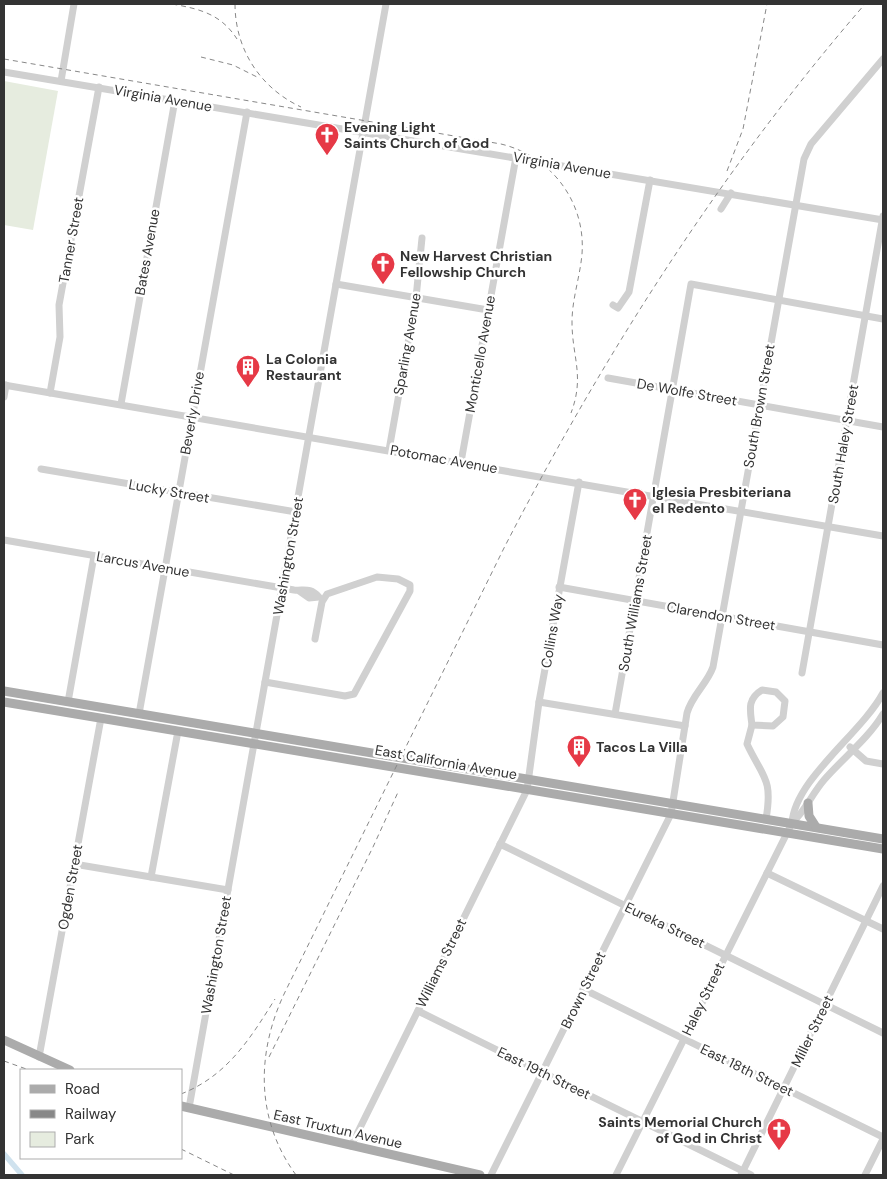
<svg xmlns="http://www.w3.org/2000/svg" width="887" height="1179" font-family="'DM Sans',sans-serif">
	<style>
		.green { fill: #e6ecdf }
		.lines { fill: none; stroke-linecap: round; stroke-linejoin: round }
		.canal { stroke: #cfe2ee; stroke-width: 5.5 }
		.minor { stroke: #d0d0d0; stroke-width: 7 }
		.major { stroke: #ababab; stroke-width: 9 }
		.rail { stroke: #888; stroke-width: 1; stroke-dasharray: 5 4; stroke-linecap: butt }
		.labels { text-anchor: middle; stroke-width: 5; stroke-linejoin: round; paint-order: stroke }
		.street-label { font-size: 14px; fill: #333; stroke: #fff }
		.poi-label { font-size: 14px; font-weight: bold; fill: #333; stroke: #fff; text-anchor: start }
	</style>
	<rect width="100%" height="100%" fill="#fff"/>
	<path class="green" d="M4 81 58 91 33 230 4 225Z"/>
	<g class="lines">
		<path class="canal" d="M4 1154 22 1175"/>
		<g class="minor">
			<path d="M4 72 883 220"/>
			<path d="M61 81 74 4"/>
			<path d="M721 209 731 193"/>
			<path d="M336 284 488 310"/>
			<path d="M613 305 618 308 629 292 650 180"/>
			<path d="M608 378 883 427"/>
			<path d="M4 385 883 536"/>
			<path d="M50 393 60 337 59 305 99 87"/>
			<path d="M4 397 6 385"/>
			<path d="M121 404 175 100"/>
			<path d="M389 450 416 298 422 238"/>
			<path d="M461 462 516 157"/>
			<path d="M41 469 296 512"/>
			<path d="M4 540 294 590C304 591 310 587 319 597L309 598 299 591"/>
			<path d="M559 587 883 645"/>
			<path d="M802 673 883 216"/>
			<path d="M265 682 345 696 354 694 410 591V585L398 579 377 577 327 594 322 602 315 639"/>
			<path d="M762 690 776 692 785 701 783 717 773 726 752 725C750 710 747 699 762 690Z"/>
			<path d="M68 702 94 556"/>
			<path d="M539 702 685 726"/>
			<path d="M139 714 247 112"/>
			<path d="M615 714 691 284 883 319"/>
			<path d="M752 725 747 744C763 778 773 778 766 819"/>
			<path d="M850 747 866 761 883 764"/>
			<path d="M792 823C795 779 861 734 883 693"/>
			<path d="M500 844 883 1033"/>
			<path d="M74 864 228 890"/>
			<path d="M767 873 883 929"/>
			<path d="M151 877 178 731"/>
			<path d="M583 989 883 1137"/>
			<path d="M418 1011 751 1175"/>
			<path d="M39 1057 101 718"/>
			<path d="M189 1108 386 4"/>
			<path d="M351 1146 527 790 539 702 579 482"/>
			<path d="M491 1175 671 814 687 713C692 695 707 684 713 667L804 159 811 144 883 59"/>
			<path d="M616 1175 792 823C805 811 812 794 824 780 843 758 868 739 883 714"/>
			<path d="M741 1175 883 886"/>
			<path d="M865 1175 883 1139"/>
		</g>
		<g class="major">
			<path d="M4 691 883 839"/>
			<path d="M4 702 883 849"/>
			<path d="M808 803 809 816 816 827"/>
			<path d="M4 1040 70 1070"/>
			<path d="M181 1106 480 1175"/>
		</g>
		<g class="rail">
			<path d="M172 4C200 9 221 14 237 39"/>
			<path d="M235 4C235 49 260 88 301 107"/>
			<path d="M201 57 233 65 257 77"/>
			<path d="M4 59 501 144C551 156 586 202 582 254 580 277 572 299 572 322 572 357 585 376 571 413"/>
			<path d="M727 171 743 129 767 4"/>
			<path d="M269 1057 373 847 399 790"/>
			<path d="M4 1061 29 1070"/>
			<path d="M181 1094C227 1076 250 1039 275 999"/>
			<path d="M181 1149 234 1175"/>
			<path d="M296 1175C255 1119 256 1051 286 990L504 548C604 354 722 169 865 4"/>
		</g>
	</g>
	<defs>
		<symbol id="church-pin" viewBox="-11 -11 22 30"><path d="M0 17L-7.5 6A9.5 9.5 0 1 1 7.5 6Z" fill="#e63946" stroke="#fff"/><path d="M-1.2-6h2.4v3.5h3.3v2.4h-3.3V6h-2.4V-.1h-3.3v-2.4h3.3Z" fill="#fff"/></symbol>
		<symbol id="building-pin" viewBox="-11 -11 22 30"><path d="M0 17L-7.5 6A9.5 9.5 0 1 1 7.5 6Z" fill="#e63946" stroke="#fff"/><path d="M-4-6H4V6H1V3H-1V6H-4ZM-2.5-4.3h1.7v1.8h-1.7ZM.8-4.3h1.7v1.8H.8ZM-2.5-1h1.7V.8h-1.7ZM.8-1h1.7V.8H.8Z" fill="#fff"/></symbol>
	</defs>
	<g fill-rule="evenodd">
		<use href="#church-pin" x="313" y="121" width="28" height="38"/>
		<use href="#church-pin" x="369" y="250" width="28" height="38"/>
		<use href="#building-pin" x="234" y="353" width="28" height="38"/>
		<use href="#church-pin" x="621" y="486" width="28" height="38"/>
		<use href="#building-pin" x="565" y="733" width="28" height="38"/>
		<use href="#church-pin" x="765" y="1116" width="28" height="38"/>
	</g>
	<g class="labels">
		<g class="street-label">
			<text transform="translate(163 98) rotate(10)" y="5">Virginia Avenue</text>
			<text transform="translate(562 165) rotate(10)" y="5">Virginia Avenue</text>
			<text transform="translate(71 240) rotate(-80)" y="5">Tanner Street</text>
			<text transform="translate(147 252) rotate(-80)" y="5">Bates Avenue</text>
			<text transform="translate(407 344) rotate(-80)" y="5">Sparling Avenue</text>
			<text transform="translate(480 354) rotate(-80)" y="5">Monticello Avenue</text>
			<text transform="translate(687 392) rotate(10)" y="5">De Wolfe Street</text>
			<text transform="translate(759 406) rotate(-80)" y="5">South Brown Street</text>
			<text transform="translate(192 413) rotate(-80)" y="5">Beverly Drive</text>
			<text transform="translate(843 444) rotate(-80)" y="5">South Haley Street</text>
			<text transform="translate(444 459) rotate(10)" y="5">Potomac Avenue</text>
			<text transform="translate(169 491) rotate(10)" y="5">Lucky Street</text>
			<text transform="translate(288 556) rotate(-80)" y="5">Washington Street</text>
			<text transform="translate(143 564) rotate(10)" y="5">Larcus Avenue</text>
			<text transform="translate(635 603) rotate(-80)" y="5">South Williams Street</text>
			<text transform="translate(721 616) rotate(10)" y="5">Clarendon Street</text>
			<text transform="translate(552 631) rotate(-80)" y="5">Collins Way</text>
			<text transform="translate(446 762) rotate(10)" y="5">East California Avenue</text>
			<text transform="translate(70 887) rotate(-80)" y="5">Ogden Street</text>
			<text transform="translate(665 925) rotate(26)" y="5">Eureka Street</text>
			<text transform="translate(216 955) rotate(-80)" y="5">Washington Street</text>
			<text transform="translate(441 963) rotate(-64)" y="5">Williams Street</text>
			<text transform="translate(583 990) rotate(-64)" y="5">Brown Street</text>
			<text transform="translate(703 999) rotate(-64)" y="5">Haley Street</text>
			<text transform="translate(812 1031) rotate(-64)" y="5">Miller Street</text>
			<text transform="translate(747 1070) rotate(26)" y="5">East 18th Street</text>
			<text transform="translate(544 1073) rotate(26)" y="5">East 19th Street</text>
			<text transform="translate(338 1129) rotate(13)" y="5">East Truxtun Avenue</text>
		</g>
		<g class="poi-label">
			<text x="344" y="132">Evening Light<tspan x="344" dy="16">Saints Church of God</tspan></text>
			<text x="400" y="261">New Harvest Christian<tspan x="400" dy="16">Fellowship Church</tspan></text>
			<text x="266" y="364">La Colonia<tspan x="266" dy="16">Restaurant</tspan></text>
			<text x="652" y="497">Iglesia Presbiteriana<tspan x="652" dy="16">el Redento</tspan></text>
			<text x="596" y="752">Tacos La Villa</text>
			<text x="762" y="1127" text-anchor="end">Saints Memorial Church<tspan x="762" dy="16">of God in Christ</tspan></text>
		</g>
	</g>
	<rect width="887" height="1179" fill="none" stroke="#333333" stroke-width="10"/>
	<rect x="20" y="1069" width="162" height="90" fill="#ffffff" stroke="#adadad"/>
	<rect x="30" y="1085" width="25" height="8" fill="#ababab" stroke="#adadad"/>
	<text x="65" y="1094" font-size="15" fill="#333333">Road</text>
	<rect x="30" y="1110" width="25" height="8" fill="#888888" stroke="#adadad"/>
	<text x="65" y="1119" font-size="15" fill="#333333">Railway</text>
	<rect x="30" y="1132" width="25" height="15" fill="#e6ecdf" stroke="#adadad"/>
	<text x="65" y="1144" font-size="15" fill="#333333">Park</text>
</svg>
